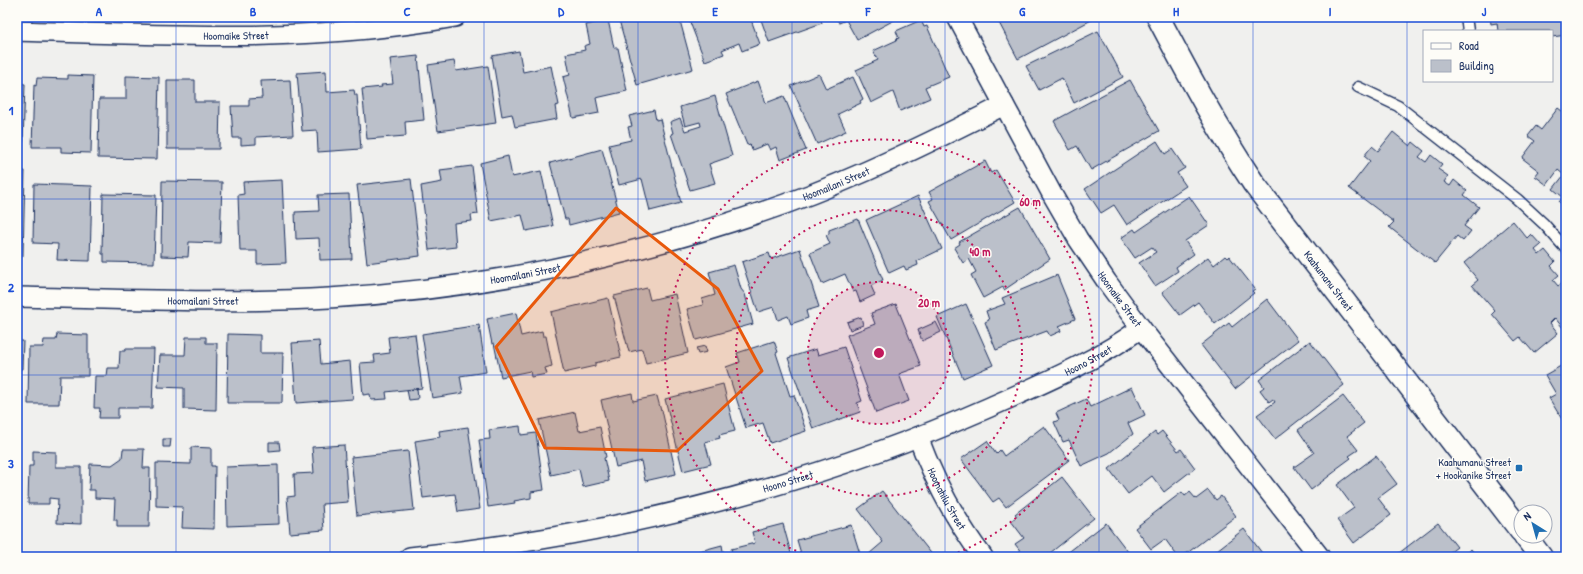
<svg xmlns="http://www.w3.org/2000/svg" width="1583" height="574" font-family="'Patrick Hand',sans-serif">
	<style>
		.building { fill: #bbc0ca; stroke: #1b2f5e }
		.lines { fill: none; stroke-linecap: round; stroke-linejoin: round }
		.lane-casing { stroke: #1b2f5e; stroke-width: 13 }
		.street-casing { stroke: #1b2f5e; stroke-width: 22 }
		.secondary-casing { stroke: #1b2f5e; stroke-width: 25 }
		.lane { stroke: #fdfcf7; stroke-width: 10 }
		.street { stroke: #fdfcf7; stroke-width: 19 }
		.secondary { stroke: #fdfcf7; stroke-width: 22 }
		.marked { fill: #e8590c; fill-opacity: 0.2; stroke: #e8590c; stroke-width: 3; stroke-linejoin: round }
		.grid { fill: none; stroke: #1d4ed8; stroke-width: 1; stroke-opacity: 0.55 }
		.ring { fill: none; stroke: #c2185b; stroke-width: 2; stroke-dasharray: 2 4 }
		.poi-dot { fill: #1f6fb2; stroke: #fdfcf7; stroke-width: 1.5 }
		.labels { text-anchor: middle; stroke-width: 3; stroke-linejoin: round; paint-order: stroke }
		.street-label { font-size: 11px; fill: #1b2f5e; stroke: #fdfcf7 }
		.poi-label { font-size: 11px; fill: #1b2f5e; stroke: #fdfcf7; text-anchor: end }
		.centre { fill: #c2185b; stroke: #fdfcf7; stroke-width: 2 }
		.ring-label { font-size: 12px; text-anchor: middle; font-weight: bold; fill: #c2185b; stroke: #fdfcf7; stroke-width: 3; stroke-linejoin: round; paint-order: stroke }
		.neatline { fill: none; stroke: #1d4ed8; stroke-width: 1.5 }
		.grid-label { font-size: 13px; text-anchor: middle; font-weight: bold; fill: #1d4ed8 }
	</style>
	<rect width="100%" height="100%" fill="#f0f0ee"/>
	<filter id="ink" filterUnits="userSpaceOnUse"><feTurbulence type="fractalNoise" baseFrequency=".025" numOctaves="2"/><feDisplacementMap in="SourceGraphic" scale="8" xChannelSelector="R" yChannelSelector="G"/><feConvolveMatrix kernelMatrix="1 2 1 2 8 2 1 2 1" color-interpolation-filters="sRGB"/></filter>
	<g filter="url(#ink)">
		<g class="building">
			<path d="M628 17H679L693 69 637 85 619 20Z"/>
			<path d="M688 17H750L760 44 742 51 739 43 722 50 724 54 705 61Z"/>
			<path d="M760 17H820L822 23 769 42Z"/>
			<path d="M836 17H900L857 40 846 20 839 23Z"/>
			<path d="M996 17H1097L1018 59Z"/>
			<path d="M1490 17H1565L1566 35 1552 37V31H1498L1497 23 1491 24Z"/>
			<path d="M608 20 614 48H618L627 91 596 98 599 113 573 118 563 77 570 75 566 54 585 50 584 46 590 44 586 25Z"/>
			<path d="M921 20 924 27 927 26 949 77 925 87 930 98 900 111 893 92 871 103 856 70 878 60 873 51 897 40 896 39 899 38 896 31Z"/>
			<path d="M1098 31 1123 77 1074 103 1062 78 1039 90 1026 66Z"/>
			<path d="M519 51 523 72 551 66 559 105 555 106 557 119 515 127 512 114 502 116 492 56Z"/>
			<path d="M418 56 424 120 405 122 406 136 367 139 362 89 382 87 381 85 393 84 390 59Z"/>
			<path d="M454 61 456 71 488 66 496 123 438 131 428 65Z"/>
			<path d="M326 71 327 92 354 90 355 95H357L361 149 318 152 317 130 302 131 297 73Z"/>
			<path d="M819 74 826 89 853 77 863 99 860 101 861 103 838 114 846 131 817 144 791 86Z"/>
			<path d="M68 75 93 76 91 153 61 152V147H32L34 85 36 86 37 78 68 79Z"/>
			<path d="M126 76 159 77 157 159 98 158 99 99H126Z"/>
			<path d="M167 80H195V102H220L219 149H167Z"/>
			<path d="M290 80 293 135 256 137V144L241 145V138H233L231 106H249V99L262 98 261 81Z"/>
			<path d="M1130 80 1159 131 1091 170 1077 146 1070 150 1054 121Z"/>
			<path d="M758 81 766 103 784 96 806 150 780 160 776 147 770 150 767 144 752 150 750 144 747 145 726 94Z"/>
			<path d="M17 83 25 84 23 142H17Z"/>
			<path d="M715 96 732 156 709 164 715 183 690 190 671 134 673 133 670 122 680 118 685 131 701 126 700 122 685 126 680 107Z"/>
			<path d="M1558 108 1566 114V207L1559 202 1563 197 1553 189 1564 175 1558 170 1547 185 1535 176 1539 171 1522 158 1535 141 1528 136 1536 126 1541 130Z"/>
			<path d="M654 110 656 120 660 119 681 203 650 211 642 179 619 185 609 145 631 140 628 127 632 126 629 116Z"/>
			<path d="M1393 132 1410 146 1413 142 1424 151 1419 157 1426 162 1431 155 1442 164 1438 169 1448 176 1444 182 1450 186 1454 180 1467 191 1464 195 1479 207 1464 226 1471 231 1463 241 1457 236 1435 263 1389 227 1394 222 1349 188 1370 161 1364 156 1372 146 1378 151Z"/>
			<path d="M1157 141 1165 154 1172 149 1185 168 1177 173 1186 186 1127 225 1114 205 1101 213 1085 189Z"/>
			<path d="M602 149 619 212 569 225 568 219H565L550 163Z"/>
			<path d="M508 156 512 177 541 171 553 226 526 231 522 215 491 221 480 163Z"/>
			<path d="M985 161 991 173 996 170 1015 202 951 240 929 201 933 199 929 192Z"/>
			<path d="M472 166 478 214 471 215 472 221 454 223 456 247 429 250 421 186 442 182 440 170Z"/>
			<path d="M17 171H25L23 256H17Z"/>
			<path d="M411 179 420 256 367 263 357 185Z"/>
			<path d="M282 180 286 263 257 264V251H240L238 195 244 194 243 182Z"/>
			<path d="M162 181 222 182 220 243 189 242 188 257 161 256Z"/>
			<path d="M34 184 92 186 90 261 57 260 58 244 33 243Z"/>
			<path d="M103 194 156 195 154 263 104 262V254H102Z"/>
			<path d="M349 194 352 259 320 260 319 238 296 239 295 212 319 211 318 195Z"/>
			<path d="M918 196 942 249 917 261 918 265 906 270 904 266 889 273 866 220Z"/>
			<path d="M1189 196 1209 225 1185 241 1194 254 1176 267 1178 271 1155 286 1139 263 1156 252 1152 247 1135 258 1121 238 1134 229 1136 232Z"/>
			<path d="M1020 207 1050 259 1004 290 1003 287 983 298 971 275 976 272 969 259 963 263 954 248 960 244 959 242Z"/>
			<path d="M858 219 883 280 871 286 875 295 860 302 856 291 853 292 845 274 822 284 810 253 830 244 826 235 829 234V230Z"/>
			<path d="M1513 221 1527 238 1531 234 1541 245 1535 250 1539 255 1545 250 1555 262 1551 266 1559 275 1553 280 1558 286 1564 281 1566 283V326L1563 328 1555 318 1550 323 1558 333 1534 353 1520 337 1515 341 1492 314 1495 311 1472 285 1478 280 1464 263Z"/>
			<path d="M800 249 819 307 806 311 808 318 791 324 788 316 778 320 774 307 758 312 742 262 769 253 771 259Z"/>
			<path d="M1225 256 1227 258 1229 256 1255 289 1252 291 1254 293 1215 324 1198 302 1180 315 1162 292 1208 257 1214 265Z"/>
			<path d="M734 265 741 289 745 294 753 324 696 340 687 309 703 305 702 299 715 295 709 272Z"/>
			<path d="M1057 275 1075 319 1059 326 1061 331 1050 336 1047 331 996 350 985 322 989 320 986 311 1005 304 1002 298Z"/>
			<path d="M647 288 650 300 675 294 688 353 646 363 642 349 629 352 614 296Z"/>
			<path d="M608 298 621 357 595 363V366L564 373 551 312Z"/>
			<path d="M1267 299 1298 340 1235 389 1201 345 1229 323 1232 327Z"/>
			<path d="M896 304 921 366 899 374 909 401 876 413 847 335 875 324 871 313Z"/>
			<path d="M966 304 993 365 963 378 937 317Z"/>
			<path d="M516 313 521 336 542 331 543 336H546L552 366 545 368 547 374 531 377 530 371 501 377 494 343 492 344 487 319Z"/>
			<path d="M861 317 863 325 850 330 847 322Z"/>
			<path d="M936 322 941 332 922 341 918 330Z"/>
			<path d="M479 325 486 372 460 376 463 393 432 398 422 334Z"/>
			<path d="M57 334 88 335V376H60L59 404H28L29 347H43L44 340H56Z"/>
			<path d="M228 334 260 335V353H283L282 403H227Z"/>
			<path d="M415 334 422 388 386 392 387 399 371 400 370 394 363 395 360 363 375 362 374 355 390 353 388 337Z"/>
			<path d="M186 337H206V343H217L216 410 184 409V388L158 387 160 355H185Z"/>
			<path d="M17 341H23L22 369H17Z"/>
			<path d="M319 341 321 364 350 361 353 399 296 403 292 343Z"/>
			<path d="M774 341 778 352 776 353 790 396 794 395 806 431 770 443 763 423 746 428 726 367 740 362 737 353Z"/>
			<path d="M1310 341 1344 385 1275 439 1257 415 1275 402 1273 399 1269 402 1260 390 1264 387 1259 380Z"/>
			<path d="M705 346 707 352 698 354 696 348Z"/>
			<path d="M844 347 862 401 857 403 860 412 813 429 788 358 816 349 818 355Z"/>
			<path d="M125 349H154L152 408H118V418H99L100 408H94L95 376H107L108 368H119L120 351H125Z"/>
			<path d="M1566 363V426L1549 398 1556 394 1545 375Z"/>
			<path d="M723 384 735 431 719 435 720 438 705 442 711 464 683 471 665 399Z"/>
			<path d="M1132 387 1145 415 1128 423 1133 434 1109 453 1081 466 1069 440 1063 442 1054 422 1059 420 1056 413 1086 399 1090 407Z"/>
			<path d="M417 389 418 399 409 400 407 390Z"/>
			<path d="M632 393 633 401 657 396 661 411 662 410 676 474 645 481 641 461 616 467 601 400Z"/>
			<path d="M1343 396 1364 423 1347 436 1358 450 1349 456 1351 458 1336 469 1337 470 1311 490 1294 467 1314 453 1298 430Z"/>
			<path d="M575 412 579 431 600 427 606 457 604 458 609 481 583 487 579 469 551 475 539 420Z"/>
			<path d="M520 426 521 435 536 433 544 490 531 492V498L514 501 515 503 488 507 479 440 490 439 489 430Z"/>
			<path d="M1044 426 1069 460 1006 507 999 498 993 502 961 459 987 441 996 454 1000 450 1004 456Z"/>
			<path d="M468 427 480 509 458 512 455 494 423 498 415 441 440 437 439 431Z"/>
			<path d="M1162 431 1178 451 1181 449 1195 468 1164 492 1152 476 1128 494 1109 469 1155 432 1157 435Z"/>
			<path d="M163 439H171L170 447H163Z"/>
			<path d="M269 442H279L280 450 269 451Z"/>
			<path d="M344 445 348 502 322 504 324 530 290 533 287 497 295 496 294 474 314 473 312 447Z"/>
			<path d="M191 447 211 448V466H215L214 529 182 528 183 507 156 506V463L191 464Z"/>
			<path d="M123 449H144L143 468H150L149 527H117V520H114L115 499 95 498V490H89L90 464 112 465 122 458Z"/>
			<path d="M33 451 56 452V467H81V524L57 523 58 499 49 498V504H28L29 466H33Z"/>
			<path d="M408 451 414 510 357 516 351 457Z"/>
			<path d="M1376 456 1397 484 1378 498 1391 515 1354 543 1337 520 1354 508 1337 485Z"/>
			<path d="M278 465 279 524 227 526 226 467Z"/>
			<path d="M1062 477 1094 518 1045 557H1025L1015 544 1024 538 1011 521 1017 516 1015 514Z"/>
			<rect x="17" y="490" width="2" height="26"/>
			<path d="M1208 490 1216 500 1221 496 1236 516 1182 557H1178L1165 539 1151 549 1135 528 1182 492 1185 496 1190 492 1196 499Z"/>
			<path d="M882 491 915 533 934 557H871L869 554 883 542 858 509Z"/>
			<path d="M1106 523 1132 557H1064L1067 555 1066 554Z"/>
			<path d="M1438 523 1457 547 1444 557H1394Z"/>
			<path d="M783 524 792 557H733L731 549 755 543 752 532Z"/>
			<path d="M851 525 861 557H802L797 540Z"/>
			<path d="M1244 529 1265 557H1205L1207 555 1208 557Z"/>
			<path d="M722 545 724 557H698L696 552Z"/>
			<path d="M1471 549 1477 557H1460Z"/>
		</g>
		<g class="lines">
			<defs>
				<g id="lane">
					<path d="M1466 17 1468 31"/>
					<path d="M1358 87 1398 106 1517 199 1544 224 1566 249"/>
				</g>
				<g id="street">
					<path id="s1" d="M957 17 1052 194 1078 239 1107 282 1141 328 1320 557"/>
					<path id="s2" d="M17 31C163 35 310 44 455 17"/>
					<path id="s3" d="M17 297C121 299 225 304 329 298 485 289 638 256 785 204 860 177 933 141 1004 105"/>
					<path id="s4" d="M918 437C934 480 955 520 983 557"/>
					<path id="s5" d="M410 557C609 536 806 488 990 407 1039 385 1097 361 1141 328"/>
				</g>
				<g id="secondary">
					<path id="s6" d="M1158 17C1188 74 1218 130 1254 184L1521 531"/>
					<path d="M1525 536 1541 557"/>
				</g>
			</defs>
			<use href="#lane" class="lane-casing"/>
			<use href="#street" class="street-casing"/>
			<use href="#secondary" class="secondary-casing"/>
			<use href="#lane" class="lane"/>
			<use href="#street" class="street"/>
			<use href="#secondary" class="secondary"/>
		</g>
	</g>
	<path class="marked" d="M616 208 718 289 762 371 677 451 545 448 496 347Z"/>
	<path class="grid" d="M176 17V557M330 17V557M484 17V557M638 17V557M792 17V557M945 17V557M1099 17V557M1253 17V557M1407 17V557M17 199H1566M17 375H1566"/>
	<circle cx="879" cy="353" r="71" fill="#c2185b" fill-opacity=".12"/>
	<g class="ring">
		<circle cx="879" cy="353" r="71"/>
		<circle cx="879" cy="353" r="143"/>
		<path d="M813 557A214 214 0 1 1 945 557"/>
	</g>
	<rect class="poi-dot" x="1515" y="464" width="8" height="8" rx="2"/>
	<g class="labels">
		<g class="street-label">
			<text dy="4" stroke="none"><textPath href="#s2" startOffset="219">Hoomaike Street</textPath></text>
			<text dy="4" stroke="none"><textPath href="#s3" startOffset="834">Hoomailani Street</textPath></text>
			<text dy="4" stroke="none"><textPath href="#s3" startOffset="510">Hoomailani Street</textPath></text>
			<text dy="4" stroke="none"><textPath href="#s6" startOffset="315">Kaahumanu Street</textPath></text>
			<text dy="4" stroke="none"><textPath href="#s1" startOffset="326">Hoomaike Street</textPath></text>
			<text dy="4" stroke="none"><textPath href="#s3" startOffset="186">Hoomailani Street</textPath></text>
			<text dy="4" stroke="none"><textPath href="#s5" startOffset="710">Hoono Street</textPath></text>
			<text dy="4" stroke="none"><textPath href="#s5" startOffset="386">Hoono Street</textPath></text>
			<text dy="4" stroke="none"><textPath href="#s4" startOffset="68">Hoomahilu Street</textPath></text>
		</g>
		<g class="poi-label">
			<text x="1511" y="466">Kaahumanu Street<tspan x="1511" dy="13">+ Hookanike Street</tspan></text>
		</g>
	</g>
	<circle cx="879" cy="353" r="6" class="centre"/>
	<g class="ring-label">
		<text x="1030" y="206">60 m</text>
		<text x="980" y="256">40 m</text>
		<text x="929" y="307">20 m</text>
	</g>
	<rect width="1583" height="574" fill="none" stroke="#fdfcf7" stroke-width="44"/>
	<rect x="1423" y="30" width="130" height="52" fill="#fdfcf7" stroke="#a3aaba"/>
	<rect x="1431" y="43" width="20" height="6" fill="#fdfcf7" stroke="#a3aaba"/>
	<text x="1459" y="50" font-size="12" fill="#1b2f5e">Road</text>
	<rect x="1431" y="60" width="20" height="12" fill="#bbc0ca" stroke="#a3aaba"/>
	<text x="1459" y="70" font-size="12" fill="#1b2f5e">Building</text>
	<g transform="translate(1533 524) rotate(323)"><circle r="19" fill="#fdfcf7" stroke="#a3aaba"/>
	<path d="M0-3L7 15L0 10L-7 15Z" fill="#1f6fb2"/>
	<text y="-6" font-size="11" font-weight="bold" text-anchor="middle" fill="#1b2f5e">N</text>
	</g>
	<rect x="22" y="22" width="1539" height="530" class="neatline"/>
	<g class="grid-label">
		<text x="99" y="16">A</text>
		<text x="253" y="16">B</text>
		<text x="407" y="16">C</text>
		<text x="561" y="16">D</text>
		<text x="715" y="16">E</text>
		<text x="868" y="16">F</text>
		<text x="1022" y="16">G</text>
		<text x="1176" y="16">H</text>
		<text x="1330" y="16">I</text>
		<text x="1484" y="16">J</text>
		<text x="11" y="115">1</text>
		<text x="11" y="292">2</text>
		<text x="11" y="468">3</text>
	</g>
</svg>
